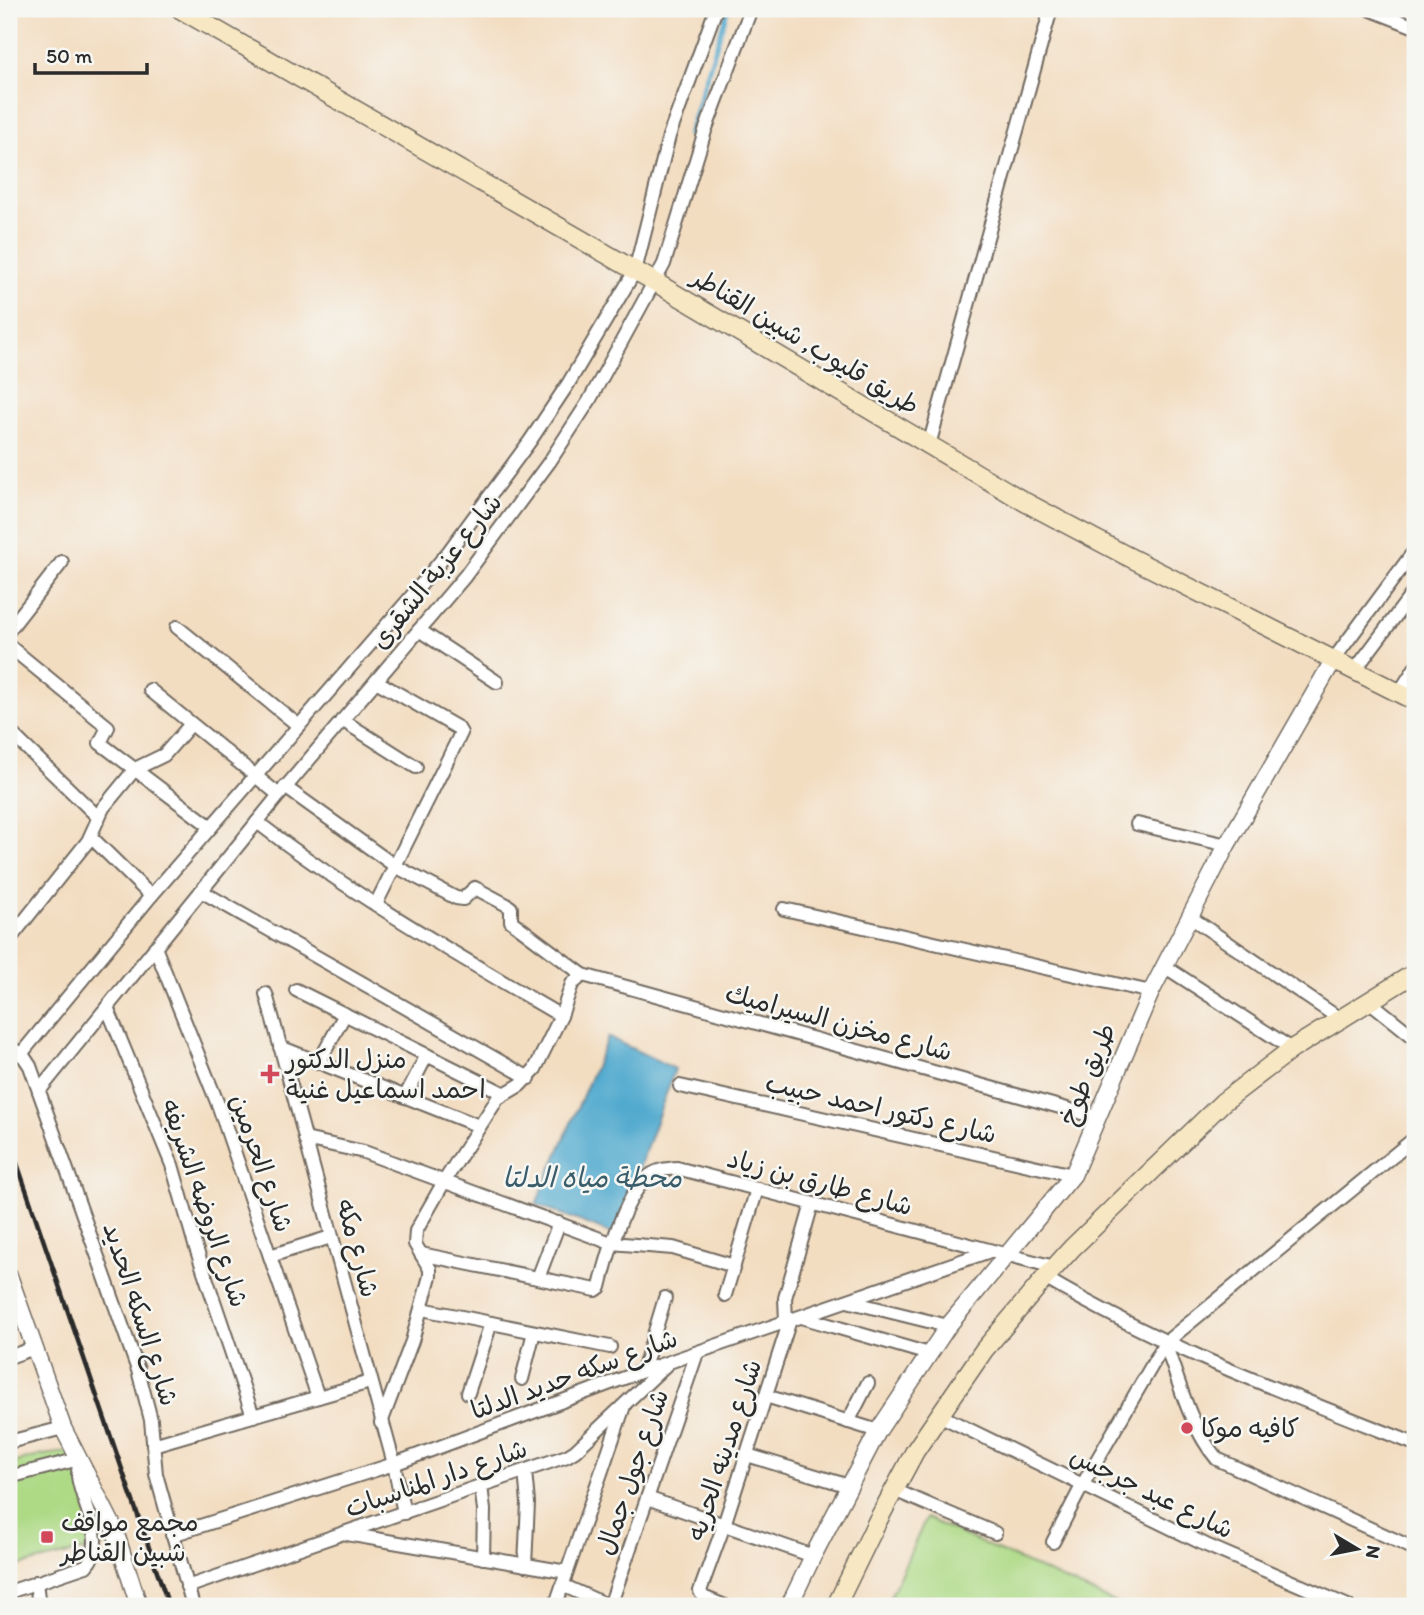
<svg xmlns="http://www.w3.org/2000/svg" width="1424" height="1615" font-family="Itim,'Playpen Sans Arabic',sans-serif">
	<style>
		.green { fill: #aeda86; stroke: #6c8258; stroke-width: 2 }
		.water { fill: #50a9ce; stroke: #3e6a7c; stroke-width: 2 }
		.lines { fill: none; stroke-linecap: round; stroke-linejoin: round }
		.stream { stroke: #50a9ce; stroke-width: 4.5 }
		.minor-casing { stroke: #716960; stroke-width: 16 }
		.tertiary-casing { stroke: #716960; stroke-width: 19 }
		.secondary-casing { stroke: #716960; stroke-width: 21 }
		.minor { stroke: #fff; stroke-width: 12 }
		.tertiary { stroke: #fff; stroke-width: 16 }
		.secondary { stroke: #f7e8c3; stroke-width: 18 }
		.rail { stroke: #2b2b2b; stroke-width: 4.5 }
		.poi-dot { fill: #d1495b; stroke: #f6f6f2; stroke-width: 2.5 }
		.labels { text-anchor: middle; stroke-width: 5; stroke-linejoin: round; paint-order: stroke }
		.street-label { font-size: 26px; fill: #2b2b2b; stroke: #f6f6f2 }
		.poi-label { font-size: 26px; fill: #2b2b2b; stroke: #f6f6f2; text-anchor: start }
		.water-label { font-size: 28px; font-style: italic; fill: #3a5d6c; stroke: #f6f6f2 }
	</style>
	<rect width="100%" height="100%" fill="#f6f6f2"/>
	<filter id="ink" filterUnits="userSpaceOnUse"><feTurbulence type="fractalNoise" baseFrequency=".0143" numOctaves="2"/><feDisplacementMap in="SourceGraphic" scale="14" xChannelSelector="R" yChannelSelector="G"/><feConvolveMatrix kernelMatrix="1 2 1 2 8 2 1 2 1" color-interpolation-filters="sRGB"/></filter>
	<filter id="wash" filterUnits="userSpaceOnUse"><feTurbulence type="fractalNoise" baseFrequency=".00686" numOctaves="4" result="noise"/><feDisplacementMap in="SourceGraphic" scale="28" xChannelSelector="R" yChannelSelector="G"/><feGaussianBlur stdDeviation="1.57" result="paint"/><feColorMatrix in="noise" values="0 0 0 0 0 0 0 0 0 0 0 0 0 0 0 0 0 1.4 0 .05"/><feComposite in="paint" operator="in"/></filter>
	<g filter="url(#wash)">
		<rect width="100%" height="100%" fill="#f3ddc1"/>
		<g class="green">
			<path d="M75 1451 103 1546 9 1568V1464L43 1455Z"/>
			<path d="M926 1518 1122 1606H886Z"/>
		</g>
		<path class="water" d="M608 1037 675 1069 615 1235 536 1204Z"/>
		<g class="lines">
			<path class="stream" d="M688 135 728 9"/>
		</g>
	</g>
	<g filter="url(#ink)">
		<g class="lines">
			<defs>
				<g id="minor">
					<path d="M1369 9 1415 27"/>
					<path d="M929 445 1051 9"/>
					<path d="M177 627 299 726"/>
					<path d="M9 630 62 562"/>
					<path d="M419 630 497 682"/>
					<path d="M9 646 108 727 100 743 211 827"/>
					<path d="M1334 659 1415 550"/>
					<path d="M1355 670 1415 590"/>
					<path d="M150 690 279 795"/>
					<path d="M1399 693 1415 668"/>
					<path d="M342 720 416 767"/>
					<path d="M9 731 98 817"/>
					<path d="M285 787 395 866 456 898 463 899 475 888 507 905 511 908V921L583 975"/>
					<path d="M257 822C352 895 457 955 561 1016"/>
					<path d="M1137 824 1227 845"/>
					<path d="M91 837 151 896"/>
					<path d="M201 891 529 1078"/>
					<path d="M376 904 461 733 458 728 376 681"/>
					<path d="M784 909 1151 992"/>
					<path d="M1190 917 1340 1019"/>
					<path d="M9 940 88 841 103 808 135 769 164 755 191 724"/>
					<path d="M155 947 219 1107 318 1397"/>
					<path d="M1164 966 1292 1049"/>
					<path d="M296 990 503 1093"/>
					<path d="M266 994 394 1464 404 1513"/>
					<path d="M1369 1001 1415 1038"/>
					<path d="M107 1007 172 1165 195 1245 253 1416"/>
					<path d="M280 1047 479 1126"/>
					<path d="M13 1049 24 1057 30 1066 138 1370 151 1420 156 1474 193 1606"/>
					<path d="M21 1054 151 896 405 604 449 551 530 441 568 384 635 271 669 136 716 9"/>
					<path d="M319 1062 345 1014"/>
					<path d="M680 1086 1073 1175"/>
					<path d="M39 1091 279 795 465 576 550 461 589 401 664 264 705 131 751 9"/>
					<path d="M405 1097 427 1055"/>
					<path d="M305 1139 364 1152 611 1243 673 1248 734 1266"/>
					<path d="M421 1254 596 1290 600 1287C607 1258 624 1197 647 1178 655 1170 666 1169 677 1168L1054 1267"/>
					<path d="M270 1256 331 1237"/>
					<path d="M538 1278 559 1223"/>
					<path d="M1045 1278C1163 1348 1288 1394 1415 1444"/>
					<path d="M725 1295 757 1189"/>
					<path d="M847 1301 948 1326"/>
					<path d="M422 1309 610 1347"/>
					<path d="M801 1317 929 1354"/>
					<path d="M786 1321 785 1298 812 1204"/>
					<path d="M1165 1343C1179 1382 1190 1427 1217 1459L1415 1549"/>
					<path d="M9 1357 34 1348"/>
					<path d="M643 1371 665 1298"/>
					<path d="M522 1379 534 1332"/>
					<path d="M468 1393 491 1323"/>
					<path d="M766 1396 878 1431"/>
					<path d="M939 1415 1206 1545 1348 1606"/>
					<path d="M848 1422 868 1383"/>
					<path d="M381 1423 412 1341 430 1276V1269L415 1244 416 1231 445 1180 498 1098 520 1085 535 1069 561 1016 572 984 583 975 1096 1117"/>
					<path d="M9 1442 63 1428"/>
					<path d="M153 1445 370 1382"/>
					<path d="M747 1455 849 1486"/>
					<path d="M525 1471 528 1503 525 1565"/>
					<path d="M9 1477 79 1459C79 1464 78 1471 78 1476 81 1504 109 1542 86 1566L9 1592"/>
					<path d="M481 1486 484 1510 483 1558"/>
					<path d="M894 1490 995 1533"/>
					<path d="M647 1498 813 1556"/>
					<path d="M347 1534 567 1572"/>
					<path d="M172 1535 394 1464 643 1371 990 1251"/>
					<path d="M1053 1542 1083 1484 1165 1343 1415 1138"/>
					<path d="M36 1582 39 1606"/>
					<path d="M562 1585 609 1606"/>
					<path d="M187 1587 567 1456 575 1451 666 1365"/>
					<path d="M556 1604 624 1406"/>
					<path d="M610 1606 697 1353"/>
					<path d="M725 1606 703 1597 700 1591 724 1525 790 1320"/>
				</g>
				<g id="tertiary">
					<path d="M9 1276 63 1428 114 1528 139 1606"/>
					<path d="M789 1606 813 1556 878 1431 948 1326 1073 1175 1151 992 1227 845 1334 659"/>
				</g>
				<g id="secondary">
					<path d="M180 9 655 282 1025 502 1125 555 1415 701"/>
					<path d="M836 1606 877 1522 915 1451 984 1350 1045 1278 1072 1248 1223 1102 1292 1049 1415 973"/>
				</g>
			</defs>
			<use href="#minor" class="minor-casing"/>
			<use href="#tertiary" class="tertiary-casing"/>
			<use href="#secondary" class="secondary-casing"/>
			<use href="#minor" class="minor"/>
			<use href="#tertiary" class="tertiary"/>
			<use href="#secondary" class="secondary"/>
			<path class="rail" d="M9 1140 169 1606"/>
		</g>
	</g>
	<g class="poi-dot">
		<path d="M266.5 1063.5h7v7h7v7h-7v7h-7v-7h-7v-7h7z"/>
		<circle cx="1187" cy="1428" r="7"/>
		<rect x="40" y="1530" width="14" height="14" rx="3.5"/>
	</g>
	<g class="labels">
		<g class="street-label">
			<text transform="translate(806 341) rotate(31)" y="9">طريق قليوب, شبين القناطر</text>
			<text transform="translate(436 571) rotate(-51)" y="9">شارع عزبة الشقرى</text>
			<text transform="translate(839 1022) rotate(15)" y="9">شارع مخزن السيراميك</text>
			<text transform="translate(1087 1074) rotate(-67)" y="9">طريق طوخ</text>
			<text transform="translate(881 1108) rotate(13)" y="9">شارع دكتور احمد حبيب</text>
			<text transform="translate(262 1163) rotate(71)" y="9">شارع الحرمين</text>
			<text transform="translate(820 1182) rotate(15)" y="9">شارع طارق بن زياد</text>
			<text transform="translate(205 1203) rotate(71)" y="9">شارع الروضه الشريفه</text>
			<text transform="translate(358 1248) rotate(75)" y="9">شارع مكه</text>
			<text transform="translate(141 1314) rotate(72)" y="9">شارع السكه الحديد</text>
			<text transform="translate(574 1374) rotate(-20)" y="9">شارع سكه حديد الدلتا</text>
			<text transform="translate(724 1450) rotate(-72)" y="9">شارع مدينه الحريه</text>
			<text transform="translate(632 1472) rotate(-71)" y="9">شارع جول جمال</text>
			<text transform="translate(436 1478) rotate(-19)" y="9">شارع دار المناسبات</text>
			<text transform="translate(1152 1492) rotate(26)" y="9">شارع عبد جرجس</text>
		</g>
		<g class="poi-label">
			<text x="286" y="1068">منزل الدكتور<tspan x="286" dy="30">احمد اسماعيل غنية</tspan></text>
			<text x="1201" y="1437">كافيه موكا</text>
			<text x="61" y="1531">مجمع مواقف<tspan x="61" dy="30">شبين القناطر</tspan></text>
		</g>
		<g class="water-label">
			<text x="592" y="1187">محطة مياه الدلتا</text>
		</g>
	</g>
	<rect width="1424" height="1615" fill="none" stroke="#f6f6f2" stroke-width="35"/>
	<g transform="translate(1357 1549) rotate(100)" stroke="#f6f6f2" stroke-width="5" paint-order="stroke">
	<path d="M0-5L12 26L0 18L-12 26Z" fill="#2b2b2b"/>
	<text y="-10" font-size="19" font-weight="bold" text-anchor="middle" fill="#2b2b2b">N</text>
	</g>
	<path d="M35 63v10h112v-10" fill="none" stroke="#2b2b2b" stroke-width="3.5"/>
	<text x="46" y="63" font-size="21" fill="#2b2b2b" stroke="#f6f6f2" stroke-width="5" paint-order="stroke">50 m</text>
</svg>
